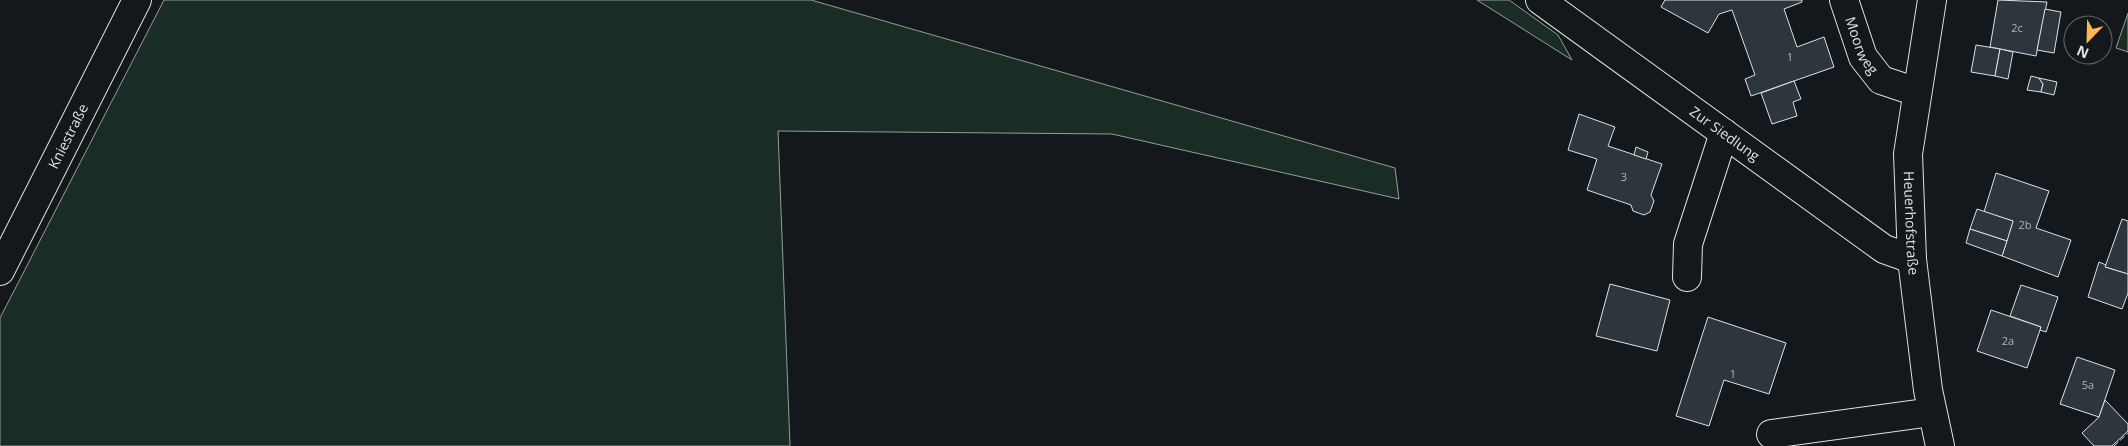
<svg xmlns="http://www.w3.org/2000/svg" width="2128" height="446" font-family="'Open Sans',sans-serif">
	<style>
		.green { fill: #1a2d24; stroke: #939e99 }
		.building { fill: #2c363c; stroke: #d8e6dc }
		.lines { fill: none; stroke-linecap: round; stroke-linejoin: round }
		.minor-casing { stroke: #d8e6dc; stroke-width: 30 }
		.minor { stroke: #14181c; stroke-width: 28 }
		.fence { stroke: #d8e6dc; stroke-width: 1; stroke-dasharray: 6 2.5; stroke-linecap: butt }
		.labels { text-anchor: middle; stroke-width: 4; stroke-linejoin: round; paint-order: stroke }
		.number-label { font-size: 11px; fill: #adbab4 }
		.street-label { font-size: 14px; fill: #d8e6dc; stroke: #14181c }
	</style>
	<rect width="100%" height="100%" fill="#14181c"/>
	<g class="green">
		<path d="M164 0H811L1395 168 1399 199 1112 134 778 131 790 446H0V318Z"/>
		<path d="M1477 0H1509L1558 35 1572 60Z"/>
		<path d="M2128 13V52L2116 48Z"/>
	</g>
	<g class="building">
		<path d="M1665 0H1802V2L1784 9 1797 47 1824 37 1834 67 1751 96 1745 79 1755 75 1732 10 1719 14 1708 33 1661 7Z"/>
		<path d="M1998 0 2047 2 2036 56 1990 47Z"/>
		<path d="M2045 9 2061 12 2054 53 2037 50Z"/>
		<path d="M1976 45 2000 49 1995 76 1971 72Z"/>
		<path d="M2000 49 2013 52 2008 79 1995 76Z"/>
		<path d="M2031 76 2039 78 2043 84 2041 92 2027 90Z"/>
		<path d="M2039 78 2057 82 2054 95 2041 92 2043 84Z"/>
		<path d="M1794 81 1801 99 1793 102 1797 116 1772 124 1761 93Z"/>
		<path d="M1579 114 1615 127 1608 146 1662 164 1651 195 1654 201 1650 212 1644 215 1633 211 1631 205 1587 190 1597 159 1568 150Z"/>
		<path d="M1636 147 1648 152 1646 159 1634 155Z"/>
		<path d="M1996 173 2049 191 2036 228 2071 240 2058 277 2002 256 2013 221 1984 212Z"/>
		<path d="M1977 209 2013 221 2007 241 1970 229Z"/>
		<path d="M2122 219 2128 221V274L2105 267Z"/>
		<path d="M1970 229 2007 241 2002 256 1966 243Z"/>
		<path d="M2099 262 2106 265 2105 267 2128 274V293L2122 309 2088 297Z"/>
		<path d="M1610 284 1670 300 1657 351 1596 336Z"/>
		<path d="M2021 285 2058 297 2046 332 2040 330 2041 327 2010 316Z"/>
		<path d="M1991 310 2041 327 2027 368 1977 351Z"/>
		<path d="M1708 317 1786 343 1769 394 1724 380 1709 426 1676 416Z"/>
		<path d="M2077 357 2115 370 2099 417 2060 404Z"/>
		<path d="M2105 400 2128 424V431L2112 446H2094L2082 433 2099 417Z"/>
	</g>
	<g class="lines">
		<defs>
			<g id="minor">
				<path id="s1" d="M1540 0 1884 249 1912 259"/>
				<path id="s2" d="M1844 0 1863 57 1881 80 1917 92"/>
				<path id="s3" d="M1932 0 1908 154 1912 259 1928 390 1940 446"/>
				<path id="s4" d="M0 271 137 0"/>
				<path d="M1687 277 1688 244 1724 133"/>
				<path d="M1771 434 1932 412"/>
			</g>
		</defs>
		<use href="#minor" class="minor-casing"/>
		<use href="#minor" class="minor"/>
		<path class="fence" d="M2114 446 2128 433"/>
	</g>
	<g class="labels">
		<g class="number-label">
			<text x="2017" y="32">2c</text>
			<text x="1790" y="61">1</text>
			<text x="1624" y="181">3</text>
			<text x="2025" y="229">2b</text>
			<text x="2008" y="345">2a</text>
			<text x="1733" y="378">1</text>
			<text x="2088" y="389">5a</text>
		</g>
		<g class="street-label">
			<text dy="5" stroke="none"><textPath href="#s2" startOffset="49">Moorweg</textPath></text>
			<text dy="5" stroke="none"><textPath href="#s1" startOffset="228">Zur Siedlung</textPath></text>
			<text dy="5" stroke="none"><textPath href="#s4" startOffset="151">Kniestraße</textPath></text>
			<text dy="5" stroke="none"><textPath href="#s3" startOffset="225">Heuerhofstraße</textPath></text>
		</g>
	</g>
	<g transform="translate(2088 40) rotate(203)"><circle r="24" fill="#14181c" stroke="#626a69"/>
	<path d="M0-4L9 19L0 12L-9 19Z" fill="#ffb74d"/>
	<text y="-8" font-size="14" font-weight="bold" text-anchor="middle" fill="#d8e6dc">N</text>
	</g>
</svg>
